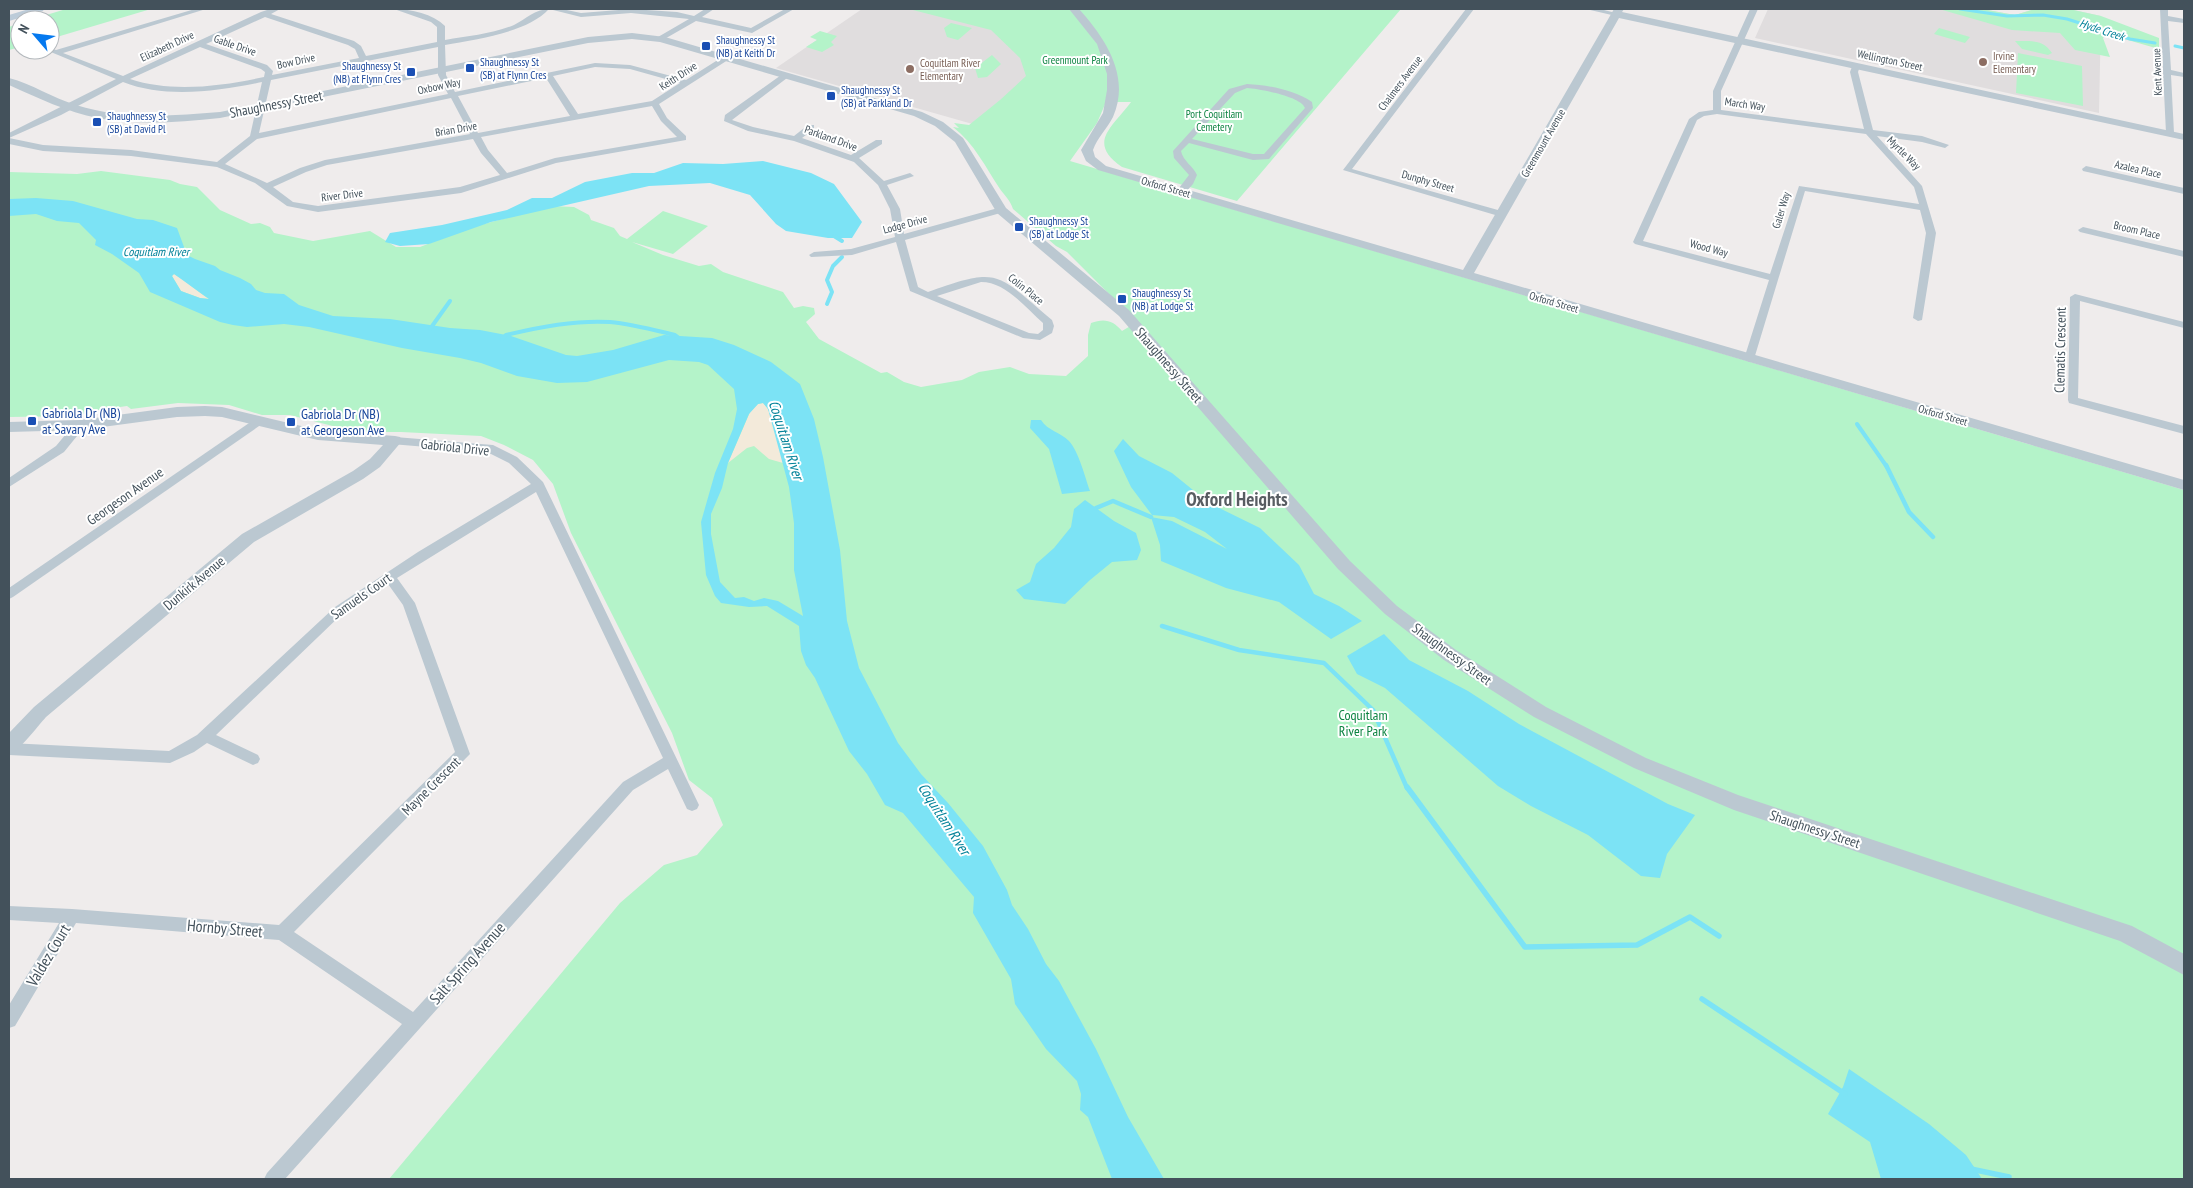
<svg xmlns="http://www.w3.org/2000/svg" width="2193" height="1188" font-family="'PT Sans Narrow',sans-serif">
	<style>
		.education { fill: #e0ddde }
		.green { fill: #b4f3c9 }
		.sand { fill: #f3eada }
		.water { fill: #7ce3f5; fill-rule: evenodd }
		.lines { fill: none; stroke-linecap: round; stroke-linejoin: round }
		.stream-far3 { stroke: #7ce3f5; stroke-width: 3 }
		.stream-far2 { stroke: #7ce3f5; stroke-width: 4 }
		.stream-far1 { stroke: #7ce3f5; stroke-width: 4.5 }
		.stream { stroke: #7ce3f5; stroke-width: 5.5 }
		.minor { fill: #bbc8d1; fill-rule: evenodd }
		.tertiary { fill: #bbc8d1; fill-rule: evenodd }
		.secondary { fill: #bccbd8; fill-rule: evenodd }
		.transit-dot { fill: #1a4fb4; stroke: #fff; stroke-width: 2 }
		.education-dot { fill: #8d6e63; stroke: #fff; stroke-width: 2 }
		.labels { text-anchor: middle; stroke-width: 4; stroke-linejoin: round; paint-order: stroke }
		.far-transit-label { font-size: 11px; fill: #164399; stroke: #fff; text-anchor: start }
		.far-street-label { font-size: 11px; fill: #43515b; stroke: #fff }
		.far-education-label { font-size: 11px; fill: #785e54; stroke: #fff; text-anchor: start }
		.far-park-label { font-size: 11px; fill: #0c8341; stroke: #fff }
		.far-water-label { font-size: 12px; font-style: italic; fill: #038299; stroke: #fff }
		.street-label { font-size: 14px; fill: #43515b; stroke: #fff }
		.transit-label { font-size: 14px; fill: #164399; stroke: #fff; text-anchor: start }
		.park-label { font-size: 14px; fill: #0c8341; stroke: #fff }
		.water-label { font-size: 15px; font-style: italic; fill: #038299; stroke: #fff }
		.near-street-label { font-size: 16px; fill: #43515b; stroke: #fff }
		.district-label { font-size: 19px; font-weight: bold; fill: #585d62; stroke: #fff }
	</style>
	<rect width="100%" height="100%" fill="#efecec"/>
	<g class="education">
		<path d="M862 9H965L1041 69 983 127 776 68Z"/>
		<path d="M1768 9H1982L2015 15 2035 9H2069L2101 16 2099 113 1755 38Z"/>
	</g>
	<g class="green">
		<path d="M66 9H151L50 39V20H30Z"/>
		<path d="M909 9H1401L1237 201 1122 167C1086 142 1113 127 1131 102H1106L1097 123 1070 161 2184 490V1179H389L620 903 664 865 697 855 723 825 712 798 689 780 672 733 571 533 553 484 533 460 504 445 481 436 401 432H356L290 415H262L229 405 178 403 131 409 127 406 92 411 77 416 9 417V172L77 174 101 171 170 180 180 184 197 187 220 210 251 224 260 223 270 227 274 233 313 241 370 231 396 247H420L469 228 551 206 574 207 589 215 591 220 614 228 620 236 627 239 663 211 708 226 673 254 632 242 663 255 699 266 711 264 723 272 783 292 794 308 803 306 814 308 815 314 806 322 819 339 881 373 887 372 904 382 921 387 962 380 979 372 1010 367 1029 374 1066 376 1088 356V335L1091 323C1104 318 1113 320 1122 331L1137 322 1067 252 1056 246 1013 209C1010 200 1005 196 1000 189 986 168 974 143 953 127L959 128 954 123 969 125 1000 100 1026 76 1020 58 991 30Z"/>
		<path d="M1939 9H1982L2015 15 2035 9H2069L2101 16 2159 38V49L2107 34 2103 38 2110 57 2075 50 2060 33 2012 30Z"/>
		<path d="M20 23V47L9 50V27Z"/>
		<path d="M951 23 972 28 958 40 947 37 944 28Z"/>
		<path d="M1939 28 1970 37 1965 43 1934 34Z"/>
		<path d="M820 31 837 36 831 42 834 45 822 52 806 47 817 40 810 37Z"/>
		<path d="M2015 41C2030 41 2043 39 2052 53L2048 55 2022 49Z"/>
		<path d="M2018 53 2082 66 2083 106 2016 93Z"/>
		<path d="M992 55 1001 64 987 77 978 78 975 68Z"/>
	</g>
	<g class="sand">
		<path d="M174 274C186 281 197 291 209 299L200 298 181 291 172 276Z"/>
		<path d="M763 403C775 413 779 448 783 463L769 459 754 446 747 448 728 463 750 412 758 404Z"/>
	</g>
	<g class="water">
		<path d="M763 161 811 173 834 184 862 222 852 238H828L786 231 776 224 750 195 710 183 649 186 491 222 429 244 400 246 385 242 390 233 442 225 507 210 532 198H552L585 182 632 173H654L683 163 723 164Z"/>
		<path d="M36 198 73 201 137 219 153 220 177 228 187 255 195 259 215 266 220 270 240 278 251 284 256 290 265 293 284 294 299 305 333 316 390 319 450 328 480 330 511 336 566 355 577 356 613 350 664 335 712 338 734 345 771 362 800 384 814 419 823 457 840 550 847 621 859 668 898 743 921 774 948 803 983 846 1007 890 1012 905 1028 929 1046 964 1059 981 1096 1049 1128 1117 1164 1179H1112L1088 1117 1080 1110 1081 1094 1077 1081 1046 1049 1015 1004 1011 979 973 913 974 897 903 813 885 805 867 774 849 751 815 678 806 665 801 651 799 626 767 606 749 607 721 603 715 596 706 575 701 522 715 473 733 429 737 409 734 389 708 365 699 362 669 360 587 382 557 383 517 376 481 363 460 358 402 348 309 327 284 324 247 327 233 325 220 322 150 292 139 273 112 254 95 245 96 240 79 223 57 221 36 214 9 216V199ZM174 274C186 282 197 291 209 299L200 298 181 291 172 276ZM763 403 768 409 789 487 794 523V570L803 616 778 601 764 598 754 601 744 597 735 598 720 582 711 534V514L722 488 728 463 749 414 758 404Z"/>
		<path d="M1031 420H1041C1048 431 1060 432 1069 441 1079 452 1085 477 1090 491L1062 494 1049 449 1030 428Z"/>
		<path d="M1123 439 1139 456 1172 473 1209 503 1260 528 1299 565 1314 594 1339 606 1362 621 1331 639 1279 602 1226 588 1161 561 1160 545 1151 517 1172 521 1227 549 1205 532 1174 517 1152 515 1131 487 1114 451Z"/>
		<path d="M1085 500 1114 521 1136 533 1141 550 1137 560 1112 562 1090 580 1065 604 1024 599 1016 590 1030 582 1036 564 1054 548 1071 527 1074 509Z"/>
		<path d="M1384 634 1409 660 1468 691 1519 724 1668 804 1695 815 1667 854 1660 878 1641 876 1588 835 1531 806 1498 786 1385 688 1357 674 1347 656Z"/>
		<path d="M1849 1069 1929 1124 1966 1155 1982 1179H1881L1870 1142 1828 1114 1843 1087Z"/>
	</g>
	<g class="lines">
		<g class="stream-far3">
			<path d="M1960 9 2007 16 2043 15 2067 19 2130 39 2155 43"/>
			<path d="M2175 46 2184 48"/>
		</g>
		<g class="stream-far2">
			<path d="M834 236 842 241"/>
			<path d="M827 304 832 292 827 280 833 266 842 257"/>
			<path d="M430 329 450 301"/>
			<path d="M502 339 506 335C540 327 575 320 610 322 632 324 654 330 675 335L679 338"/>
			<path d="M1857 424 1887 467"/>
		</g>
		<g class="stream-far1">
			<path d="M1886 465 1909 512 1933 537"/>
			<path d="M1096 508 1113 501 1151 517"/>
			<path d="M1162 626 1239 650 1324 663 1373 710 1407 788"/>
		</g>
		<g class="stream">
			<path d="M1407 787 1525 947 1637 945 1690 917 1719 936"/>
			<path d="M1702 999 1845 1094"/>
			<path d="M1971 1169 2009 1177"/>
		</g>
		<g class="minor">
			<path d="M195 9H206L63 53 123 76 261 12 270 9H280L271 14 354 41 361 46 366 56 437 42V27L431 22 394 9C411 9 433 14 445 26V40C468 36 493 34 514 25 526 19 535 9 549 9 527 33 476 39 445 45L446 75 455 92 595 63 630 65 686 80 724 56 731 58 659 104 667 118 686 136V140L556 163 461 193 318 212 287 206 255 183 217 167 131 156 43 151 9 144V133L116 79 46 50H50V48L56 50ZM265 17 348 45 355 49 359 58 272 75 273 71 267 65 206 44ZM200 47 261 69 265 72 264 77C222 86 172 93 130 79ZM438 47V75L448 94 259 133 271 80ZM595 67 630 69 680 83 652 101 578 114 553 76ZM546 78 570 116 478 133 458 96ZM123 82C166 99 219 91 262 82L250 136 217 162 131 150 43 145 9 138 61 115ZM451 98 470 134 325 160 300 168 267 183 225 164 257 139ZM652 106 661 121 677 137 555 158 507 173 488 150 481 137ZM473 139 481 153 500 175 460 187 318 206 293 202 273 187 306 172 327 165Z"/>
			<path d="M549 9H562L581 13 631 9 677 12 694 16 705 9H714L702 17 751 28 785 9H794L752 33 696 21 661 41H658V37L689 19 631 13 581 17Z"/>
			<path d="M1466 9H1474L1352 169 1505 212V216L1502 217 1343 170Z"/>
			<path d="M1586 9H1600L1620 14 1616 16Z"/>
			<path d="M1750 9H1758L1721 91V110L1864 129 1850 72 1853 64H1856L1860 66 1858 72 1873 130 1922 136 1949 145 1945 148 1922 142 1877 136 1922 186 1936 233 1922 320 1918 321 1913 318 1926 233 1920 210 1805 191 1754 359 1749 362 1744 359 1769 280 1635 244 1633 242 1689 119 1699 112 1713 110V91ZM1717 114 1866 134 1914 187 1919 204 1799 186 1770 274 1643 241 1697 120 1704 116Z"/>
			<path d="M2160 9H2168V16L2184 19V23L2168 21 2171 70 2184 73V77L2171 75 2174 133 2170 136 2166 133Z"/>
			<path d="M784 73 791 75 732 120 753 127 794 136 808 125H814V129L802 138 851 155 876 140H882V144L859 158 884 181 910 173 914 176 887 185 900 209 904 234 998 208H1004V212L905 240 918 287 928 292C1000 266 996 273 1052 320L1054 326 1052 333 1040 340 1023 338 910 291 896 242 852 255 811 257 809 255 814 252 851 249 895 237 890 209 878 185 854 162 794 141 748 131 724 121 725 115ZM981 282C1006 282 1026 308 1043 323V330L1038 334 1029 333 937 296Z"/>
			<path d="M1247 84C1268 85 1294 90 1312 102L1313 108 1269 159 1253 160 1189 143 1181 151C1183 161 1193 166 1197 175L1193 184 1184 194H1178L1176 192 1189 175 1174 158 1173 151 1229 89ZM1247 88C1259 89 1301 96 1305 108L1264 154H1253L1192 139 1235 93Z"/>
			<path d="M2086 166 2184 188V194L2083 171 2082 169Z"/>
			<path d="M2083 227 2184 251V257L2080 232 2078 230Z"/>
			<path d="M2075 294 2184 322V328L2080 301 2078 398 2184 426V434L2069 403 2068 400 2070 297Z"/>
			<path d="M258 417 264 421 262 424 13 597 9 599V588Z"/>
			<path d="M80 421 86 425 64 452 9 487V478L56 446 76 422Z"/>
			<path d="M395 437 493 445 517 457 543 482 699 805 697 809 692 811 687 809 668 769 633 790 285 1179H264L267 1173 402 1024 279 940 76 923 15 1026 9 1028V1005L59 923 9 920V906L72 909 279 925 455 752 403 605 388 584 343 613 216 735 258 755 260 759 258 763 253 765 207 743 194 752 170 763 9 755V743L169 751 197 735 335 607 418 552 531 484 509 463 487 452 391 444 389 441ZM536 492 663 758 623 782 413 1012 294 932 470 754 415 603 397 578Z"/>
		</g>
		<g class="tertiary">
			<path d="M1069 9H1079C1105 38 1131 76 1113 117 1107 129 1097 138 1093 150L1095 157 1106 166 1463 270 1614 9H1624L1622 12 2184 134V140L1619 18 1474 273 2184 480V490L1098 170 1086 161 1081 150 1103 113 1107 90V74L1097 44Z"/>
			<path d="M632 33 665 37 922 112 943 122 963 138 1006 208 1129 310 1350 561 1397 606 1456 650 1546 707 1646 758 1738 795 2132 926 2184 954V975L2120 941 1734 810 1634 768 1534 717 1444 660 1385 614 1338 569 1119 316 997 213 955 142 935 126 914 116 660 42 632 39 588 43 220 118C179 122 138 126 98 118 67 112 38 98 9 85V78C32 84 53 98 76 105 123 120 172 116 220 112L588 37Z"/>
			<path d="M205 406 222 407 318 430 395 436 400 437 402 441 380 467 363 479 254 542 46 717C38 726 18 752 9 755V733L34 707 242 534 353 471 370 459 383 445 318 440 222 417 205 416 177 417 80 430 9 432V422L80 420 177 407Z"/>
		</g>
		<path class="secondary" d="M29 9H44L43 11 9 21V15Z"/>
	</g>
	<g class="transit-dot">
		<rect x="701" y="41" width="10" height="10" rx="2.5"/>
		<rect x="465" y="63" width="10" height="10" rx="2.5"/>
		<rect x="406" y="67" width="10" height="10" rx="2.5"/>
		<rect x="826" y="91" width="10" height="10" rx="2.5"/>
		<rect x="92" y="117" width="10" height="10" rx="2.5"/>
		<rect x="1014" y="222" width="10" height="10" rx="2.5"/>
		<rect x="1117" y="294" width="10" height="10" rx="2.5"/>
		<rect x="27" y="416" width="10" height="10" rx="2.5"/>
		<rect x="286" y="417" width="10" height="10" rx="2.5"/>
	</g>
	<g class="education-dot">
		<circle cx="1983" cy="62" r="5"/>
		<circle cx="910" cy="69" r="5"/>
	</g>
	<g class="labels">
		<g class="far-transit-label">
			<text x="716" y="44">Shaughnessy St<tspan x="716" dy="13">(NB) at Keith Dr</tspan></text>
			<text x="480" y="66">Shaughnessy St<tspan x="480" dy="13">(SB) at Flynn Cres</tspan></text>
			<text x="401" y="70" text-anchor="end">Shaughnessy St<tspan x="401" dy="13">(NB) at Flynn Cres</tspan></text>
			<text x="841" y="94">Shaughnessy St<tspan x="841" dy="13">(SB) at Parkland Dr</tspan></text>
			<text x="107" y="120">Shaughnessy St<tspan x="107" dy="13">(SB) at David Pl</tspan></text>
			<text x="1029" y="225">Shaughnessy St<tspan x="1029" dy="13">(SB) at Lodge St</tspan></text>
			<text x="1132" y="297">Shaughnessy St<tspan x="1132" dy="13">(NB) at Lodge St</tspan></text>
		</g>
		<g class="far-street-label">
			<text transform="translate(235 45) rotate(19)" y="4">Gable Drive</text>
			<text transform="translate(167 46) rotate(-25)" y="4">Elizabeth Drive</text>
			<text transform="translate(1890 60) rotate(12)" y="4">Wellington Street</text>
			<text transform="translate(296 61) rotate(-12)" y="4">Bow Drive</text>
			<text transform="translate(2157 72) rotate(-92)" y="4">Kent Avenue</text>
			<text transform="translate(678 76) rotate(-33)" y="4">Keith Drive</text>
			<text transform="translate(1400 83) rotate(-53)" y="4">Chalmers Avenue</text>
			<text transform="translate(439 86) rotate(-12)" y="4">Oxbow Way</text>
			<text transform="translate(1745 104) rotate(8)" y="4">March Way</text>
			<text transform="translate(456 129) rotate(-10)" y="4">Brian Drive</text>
			<text transform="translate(831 138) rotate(20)" y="4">Parkland Drive</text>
			<text transform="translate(1543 143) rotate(-60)" y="4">Greenmount Avenue</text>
			<text transform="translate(1904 153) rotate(45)" y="4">Myrtle Way</text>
			<text transform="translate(2138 169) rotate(13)" y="4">Azalea Place</text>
			<text transform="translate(1428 181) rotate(16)" y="4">Dunphy Street</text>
			<text transform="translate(1166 187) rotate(16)" y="4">Oxford Street</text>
			<text transform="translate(342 195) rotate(-7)" y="4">River Drive</text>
			<text transform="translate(1781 210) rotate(-73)" y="4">Galer Way</text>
			<text transform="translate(905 224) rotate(-15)" y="4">Lodge Drive</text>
			<text transform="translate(2137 230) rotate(13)" y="4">Broom Place</text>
			<text transform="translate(1709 248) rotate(15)" y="4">Wood Way</text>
			<text transform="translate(1026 289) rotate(39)" y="4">Colin Place</text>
			<text transform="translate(1554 302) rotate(16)" y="4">Oxford Street</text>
			<text transform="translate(1943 415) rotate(16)" y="4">Oxford Street</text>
		</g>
		<g class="far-education-label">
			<text x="1993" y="60">Irvine<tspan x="1993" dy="13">Elementary</tspan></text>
			<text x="920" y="67">Coquitlam River<tspan x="920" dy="13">Elementary</tspan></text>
		</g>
		<g class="far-park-label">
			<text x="1075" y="64">Greenmount Park</text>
			<text x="1214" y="118">Port Coquitlam<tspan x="1214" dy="13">Cemetery</tspan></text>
		</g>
		<g class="far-water-label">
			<text transform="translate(2102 30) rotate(18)" y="4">Hyde Creek</text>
			<text x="156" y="256">Coquitlam River</text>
		</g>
		<g class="street-label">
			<text transform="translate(276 104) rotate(-11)" y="5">Shaughnessy Street</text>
			<text transform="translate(2060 350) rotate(-89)" y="5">Clematis Crescent</text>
			<text transform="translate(1169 365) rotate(49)" y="5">Shaughnessy Street</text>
			<text transform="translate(455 447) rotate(6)" y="5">Gabriola Drive</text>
			<text transform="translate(125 496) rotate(-35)" y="5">Georgeson Avenue</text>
			<text transform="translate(194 583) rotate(-40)" y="5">Dunkirk Avenue</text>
			<text transform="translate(361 596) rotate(-35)" y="5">Samuels Court</text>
			<text transform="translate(1452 654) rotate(36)" y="5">Shaughnessy Street</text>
			<text transform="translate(431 786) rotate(-45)" y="5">Mayne Crescent</text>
			<text transform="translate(1815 829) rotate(18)" y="5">Shaughnessy Street</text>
		</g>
		<g class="transit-label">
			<text x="42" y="418">Gabriola Dr (NB)<tspan x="42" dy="16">at Savary Ave</tspan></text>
			<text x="301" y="419">Gabriola Dr (NB)<tspan x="301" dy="16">at Georgeson Ave</tspan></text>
		</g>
		<g class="park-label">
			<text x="1363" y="720">Coquitlam<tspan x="1363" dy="16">River Park</tspan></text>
		</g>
		<g class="water-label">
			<text transform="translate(786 440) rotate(72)" y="5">Coquitlam River</text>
			<text transform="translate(944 819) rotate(57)" y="5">Coquitlam River</text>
		</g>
		<g class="near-street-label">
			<text transform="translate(225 928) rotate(5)" y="6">Hornby Street</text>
			<text transform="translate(48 955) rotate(-59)" y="6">Valdez Court</text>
			<text transform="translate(467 963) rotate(-48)" y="6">Salt Spring Avenue</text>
		</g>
		<g class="district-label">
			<text x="1237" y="506">Oxford Heights</text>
		</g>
	</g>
	<rect width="2193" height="1188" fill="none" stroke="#43515b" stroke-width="20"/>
	<g transform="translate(35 35) rotate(298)"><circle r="24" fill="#ffffff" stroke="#b4b9bd"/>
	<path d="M0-4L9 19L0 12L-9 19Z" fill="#0579ef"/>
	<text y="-8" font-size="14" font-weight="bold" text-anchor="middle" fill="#43515b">N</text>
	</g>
</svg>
